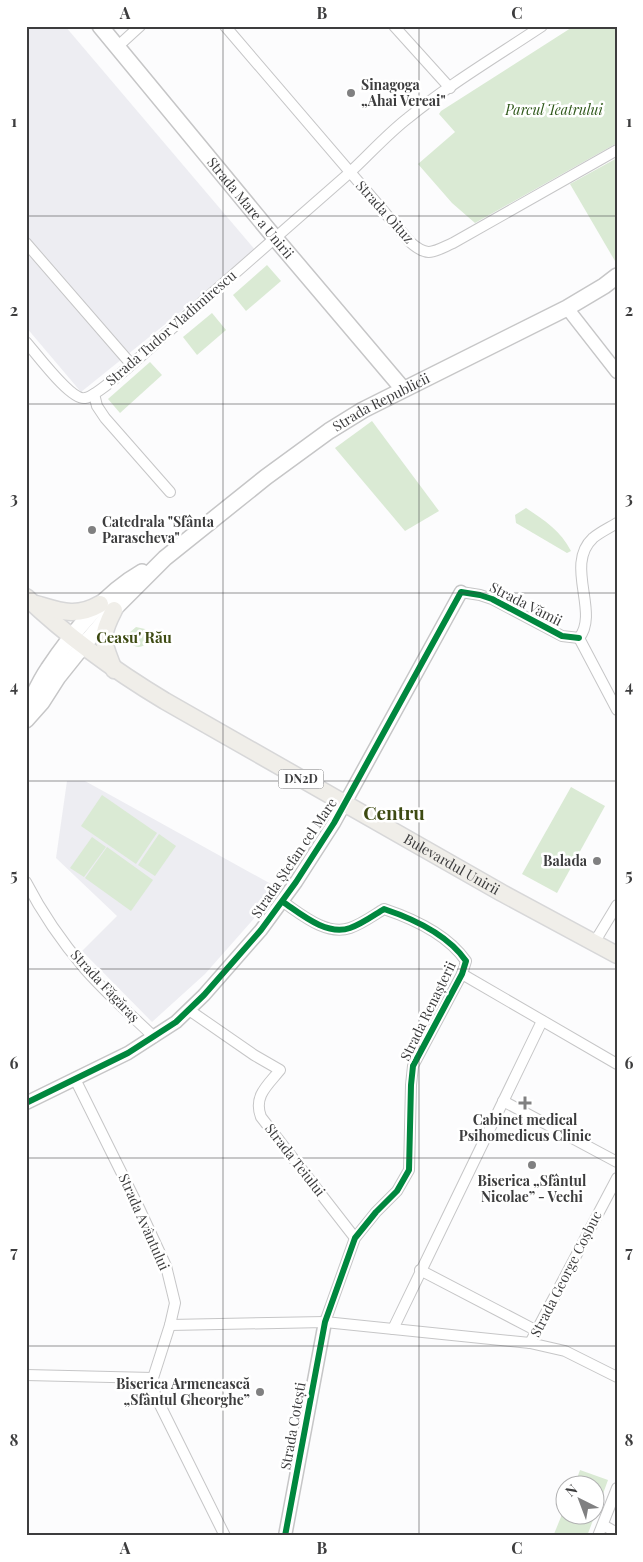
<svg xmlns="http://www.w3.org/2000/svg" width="643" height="1562" font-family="'Playfair Display',serif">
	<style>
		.built { fill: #ededf2 }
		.green { fill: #daead4 }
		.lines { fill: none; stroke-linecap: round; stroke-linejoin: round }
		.minor-casing { stroke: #c6c6c7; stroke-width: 12 }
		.tertiary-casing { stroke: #c6c6c7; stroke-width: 15 }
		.secondary-casing { stroke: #c6c6c7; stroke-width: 18 }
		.primary-casing { stroke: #d7d7d8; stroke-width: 19 }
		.minor { stroke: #fff; stroke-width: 10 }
		.tertiary { stroke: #fff; stroke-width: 12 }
		.secondary { stroke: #fff; stroke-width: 15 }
		.primary { stroke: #f0eee9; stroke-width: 16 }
		.cycleway-casing { stroke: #fff; stroke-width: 9 }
		.cycleway { stroke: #00873e; stroke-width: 6 }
		.grid { fill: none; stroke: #3d3d3e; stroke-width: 1; stroke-opacity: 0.55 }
		.poi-dot { fill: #808081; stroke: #fff; stroke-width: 2 }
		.labels { text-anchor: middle; stroke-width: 5; stroke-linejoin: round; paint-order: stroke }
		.shield { fill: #fff; stroke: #777778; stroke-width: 1 }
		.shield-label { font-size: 12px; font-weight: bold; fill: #3d3d3e }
		.poi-label { font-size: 14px; font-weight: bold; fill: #3d3d3e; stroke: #fff; text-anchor: start }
		.park-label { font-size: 14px; font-style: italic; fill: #2f581a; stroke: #fff }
		.street-label { font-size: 14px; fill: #3d3d3e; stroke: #fff }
		.neighbourhood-label { font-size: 15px; font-weight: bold; fill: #3d4a12; stroke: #fff }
		.district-label { font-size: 19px; font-weight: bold; fill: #3d4a12; stroke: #fff }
		.neatline { fill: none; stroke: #3d3d3e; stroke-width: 2 }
		.grid-label { font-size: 16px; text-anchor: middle; font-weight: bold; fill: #3d3d3e }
	</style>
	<rect width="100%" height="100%" fill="#fcfcfd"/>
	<g class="built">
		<path d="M26 26H65L256 251 81 392 26 327Z"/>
		<path d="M67 781H85L280 889 205 974 152 1022 82 951 117 916 56 858Z"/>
	</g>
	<g class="green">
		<path d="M574 26H617V143L475 223 452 203 418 164 455 132 439 114 441 111Z"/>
		<path d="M617 158V259L615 261 570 184Z"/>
		<path d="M267 265 281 281 246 311 233 295Z"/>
		<path d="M212 313 226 330 197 355 183 337Z"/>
		<path d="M150 362 162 375 120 413 108 399Z"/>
		<path d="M372 421 439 511 405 531 335 448Z"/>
		<path d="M526 508C544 520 561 531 571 551L567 553 516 523 515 515Z"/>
		<path d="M136 627 145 629C153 642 141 653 130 643L134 641 135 637 129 633Z"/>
		<path d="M571 787 605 806 557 893 522 874Z"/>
		<path d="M102 795 157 833 136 864 81 826Z"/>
		<path d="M159 834 176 846 155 876 138 865Z"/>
		<path d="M92 837 106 847 84 877 70 868Z"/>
		<path d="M107 847 153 880 131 911 85 878Z"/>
		<path d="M580 1470 608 1480 596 1513V1484H575Z"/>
		<path d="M565 1507 566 1514 595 1515 587 1536H558L554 1534Z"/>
	</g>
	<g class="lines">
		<defs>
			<g id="minor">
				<path d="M225 26 410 242C428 258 433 252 453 243L617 150"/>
				<path d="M394 26 450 88"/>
				<path d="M117 47 140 26"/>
				<path d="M26 243 131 364"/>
				<path d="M26 342C36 353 71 401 85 398 99 396 154 344 168 332 228 280 287 227 347 175 368 156 386 135 408 118 450 84 497 56 542 26"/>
				<path d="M94 394 97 406 105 418 170 492"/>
				<path d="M461 592 480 595 492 599 562 636 579 638"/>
				<path d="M579 638C600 612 564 565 593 538 600 532 609 528 617 523"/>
				<path d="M579 638 617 710"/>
				<path d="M26 882C42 913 62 942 85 969 106 993 131 1015 154 1037"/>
				<path d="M283 902C301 914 326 936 350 928 362 924 374 915 384 909 414 919 448 935 466 961L462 974 413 1066 411 1085 409 1170 397 1191 376 1212 355 1238 325 1322"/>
				<path d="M594 943 617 905"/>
				<path d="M462 974 617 1064"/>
				<path d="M189 1010 254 1055 280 1070C268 1085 253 1096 261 1117L355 1238"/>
				<path d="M75 1079 140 1210 166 1266 175 1303 170 1325 153 1378 155 1395 225 1536"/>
				<path d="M503 1101 617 1162"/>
				<path d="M420 1270 537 1331"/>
				<path d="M170 1325 325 1322 530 1343 565 1351 617 1377"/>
				<path d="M393 1329 542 1021"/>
				<path d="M530 1343 617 1178"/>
				<path d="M26 1375 153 1378"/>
				<path d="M603 1525 617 1533"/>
				<path d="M598 1536 617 1488"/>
			</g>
			<g id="tertiary">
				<path d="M567 308 617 372"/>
				<path d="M26 1103 128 1053 176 1022 204 995 261 930 296 882 334 823 461 592"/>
				<path d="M285 1536 325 1322"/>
			</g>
			<g id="secondary">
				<path id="s1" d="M100 26 275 238 403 389"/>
				<path d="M26 710C33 697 39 682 48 669 71 634 105 593 142 572"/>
				<path id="s2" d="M26 720 42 702 58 677 82 647 117 606 165 558 266 477 329 431 363 410 567 308 604 286 617 276"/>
			</g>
			<g id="primary">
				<path id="s3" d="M26 597C69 638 115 671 165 701L502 893 617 955"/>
				<path d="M36 604C60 611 76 618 100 604"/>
				<path d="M114 610C99 639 103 641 114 670"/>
			</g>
		</defs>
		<use href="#minor" class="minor-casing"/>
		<use href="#tertiary" class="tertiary-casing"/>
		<use href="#secondary" class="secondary-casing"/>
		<use href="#primary" class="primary-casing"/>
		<use href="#minor" class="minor"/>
		<use href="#tertiary" class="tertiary"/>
		<use href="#secondary" class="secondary"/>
		<use href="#primary" class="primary"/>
		<defs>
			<g id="cycleway">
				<path d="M283 902C301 914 326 936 350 928 362 924 374 915 384 909 414 919 448 935 466 961L462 974 413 1066 411 1085 409 1170 397 1191 376 1212 355 1238 325 1322 285 1536"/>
				<path d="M26 1103 128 1053 176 1022 204 995 261 930 296 882 334 823 461 592 480 595 492 599 562 636 579 638"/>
			</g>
		</defs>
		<use href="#cycleway" class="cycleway-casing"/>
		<use href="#cycleway" class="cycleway"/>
	</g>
	<path class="grid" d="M223 26V1536M419 26V1536M26 216H617M26 404H617M26 593H617M26 781H617M26 969H617M26 1158H617M26 1346H617"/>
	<g class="poi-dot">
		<circle cx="351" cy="93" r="5"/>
		<circle cx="92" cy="530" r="5"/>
		<circle cx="597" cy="861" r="5"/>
		<path d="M522.5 1095.5h5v5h5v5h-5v5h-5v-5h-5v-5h5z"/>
		<circle cx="532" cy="1165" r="5"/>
		<circle cx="260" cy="1392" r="5"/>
	</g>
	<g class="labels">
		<rect class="shield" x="278.5" y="769.5" width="45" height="19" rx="4"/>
		<g class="shield-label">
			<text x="301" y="783">DN2D</text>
		</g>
		<g class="poi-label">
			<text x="361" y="90">Sinagoga<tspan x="361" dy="16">„Ahai Vereai"</tspan></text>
			<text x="102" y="527">Catedrala "Sfânta<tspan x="102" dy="16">Parascheva"</tspan></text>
			<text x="587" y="866" text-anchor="end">Balada</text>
			<text x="525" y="1125" text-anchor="middle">Cabinet medical<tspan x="525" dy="16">Psihomedicus Clinic</tspan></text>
			<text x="532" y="1186" text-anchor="middle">Biserica „Sfântul<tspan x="532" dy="16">Nicolae” - Vechi</tspan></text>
			<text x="250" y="1389" text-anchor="end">Biserica Armenească<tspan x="250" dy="16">„Sfântul Gheorghe”</tspan></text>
		</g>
		<g class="park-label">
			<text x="554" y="115">Parcul Teatrului</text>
		</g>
		<g class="street-label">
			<text dy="5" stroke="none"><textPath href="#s1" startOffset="236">Strada Mare a Unirii</textPath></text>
			<text transform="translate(385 212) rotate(48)" y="5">Strada Oituz</text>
			<text transform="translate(171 328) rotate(-41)" y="5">Strada Tudor Vladimirescu</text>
			<text dy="5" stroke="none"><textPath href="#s2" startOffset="481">Strada Republicii</textPath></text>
			<text transform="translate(526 604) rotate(27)" y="5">Strada Vămii</text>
			<text transform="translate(294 858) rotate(-56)" y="5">Strada Ștefan cel Mare</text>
			<text dy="5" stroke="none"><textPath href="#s3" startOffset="504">Bulevardul Unirii</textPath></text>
			<text transform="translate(105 986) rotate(47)" y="5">Strada Făgăraș</text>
			<text transform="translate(428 1011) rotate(-64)" y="5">Strada Renașterii</text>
			<text transform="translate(295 1160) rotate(52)" y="5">Strada Teiului</text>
			<text transform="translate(144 1222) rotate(66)" y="5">Strada Avântului</text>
			<text transform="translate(566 1274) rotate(-63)" y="5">Strada George Coșbuc</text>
			<text transform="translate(293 1426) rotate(-80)" y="5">Strada Cotești</text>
		</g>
		<g class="neighbourhood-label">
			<text x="134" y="643">Ceasu' Rău</text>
		</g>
		<g class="district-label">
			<text x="394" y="820">Centru</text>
		</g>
	</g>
	<rect width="643" height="1562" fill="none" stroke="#ffffff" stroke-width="55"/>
	<g transform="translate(580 1500) rotate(318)"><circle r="24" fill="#ffffff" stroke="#b1b1b2"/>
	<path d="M0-4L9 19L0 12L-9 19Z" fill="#808081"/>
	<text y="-8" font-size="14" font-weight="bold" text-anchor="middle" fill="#3d3d3e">N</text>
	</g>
	<rect x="28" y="28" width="588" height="1506" class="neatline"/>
	<g class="grid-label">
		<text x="125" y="19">A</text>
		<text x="322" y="19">B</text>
		<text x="517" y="19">C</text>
		<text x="14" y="127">1</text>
		<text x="629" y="127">1</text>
		<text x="14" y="316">2</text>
		<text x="629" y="316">2</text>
		<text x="14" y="504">3</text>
		<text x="629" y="504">3</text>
		<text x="14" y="692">4</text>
		<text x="629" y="692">4</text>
		<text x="14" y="881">5</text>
		<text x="629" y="881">5</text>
		<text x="14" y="1069">6</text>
		<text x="629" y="1069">6</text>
		<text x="14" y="1258">7</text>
		<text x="629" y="1258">7</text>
		<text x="14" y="1446">8</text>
		<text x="629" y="1446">8</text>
		<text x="125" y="1554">A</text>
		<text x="322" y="1554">B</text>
		<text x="517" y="1554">C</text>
	</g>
</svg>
